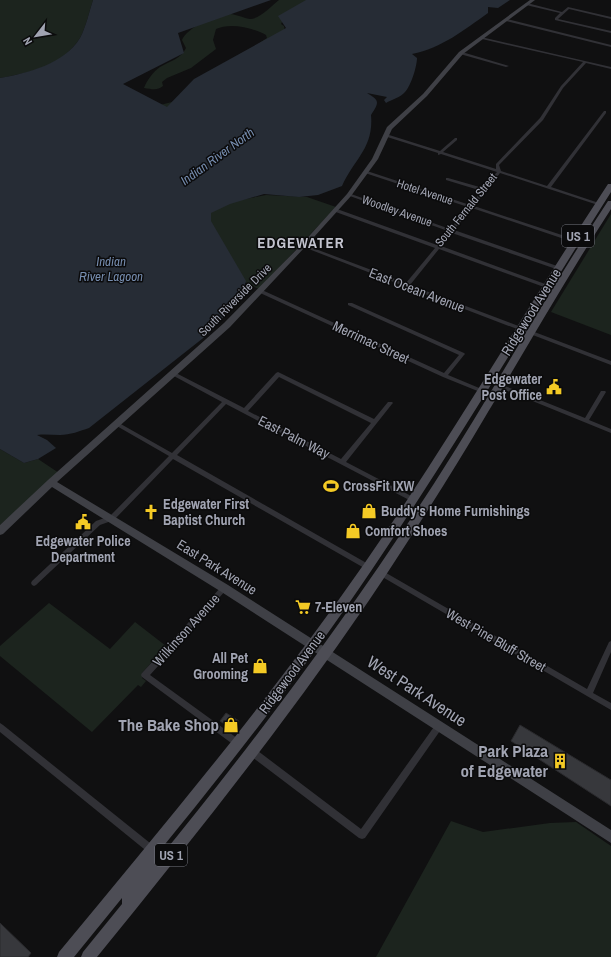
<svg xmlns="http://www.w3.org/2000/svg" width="611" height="957" font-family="'Archivo Narrow',sans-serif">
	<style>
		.green { fill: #1c241e }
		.water { fill: #262c35 }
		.building { fill: #37383c; stroke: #2a2a2d }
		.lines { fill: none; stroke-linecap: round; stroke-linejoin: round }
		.street { fill: #313136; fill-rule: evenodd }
		.secondary { fill: #3f4046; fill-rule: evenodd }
		.primary { fill: #4d4d55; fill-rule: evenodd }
		.labels { text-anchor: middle; stroke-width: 3; stroke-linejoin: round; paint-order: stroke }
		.far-street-label { font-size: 12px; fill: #a1a4b2; stroke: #0b0b0c }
		.far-water-label { font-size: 13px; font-style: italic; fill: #768daf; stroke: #0b0b0c }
		.shield { fill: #0b0b0c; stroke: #747680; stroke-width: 1 }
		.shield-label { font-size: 13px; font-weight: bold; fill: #a1a4b2 }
		.street-label { font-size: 14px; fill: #a1a4b2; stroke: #0b0b0c }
		.poi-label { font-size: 14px; font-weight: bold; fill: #a1a4b2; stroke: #0b0b0c; text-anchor: start }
		.far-district-label { font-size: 15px; font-weight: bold; letter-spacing: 1px; fill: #c2c3ce; stroke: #0b0b0c }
		.near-street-label { font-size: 17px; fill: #a1a4b2; stroke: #0b0b0c }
		.near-poi-label { font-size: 17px; font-weight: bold; fill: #a1a4b2; stroke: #0b0b0c; text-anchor: end }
	</style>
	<rect width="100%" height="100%" fill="#101011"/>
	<g class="green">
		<path d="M0 0H93C89 12 86 27 80 38 61 67 32 72 0 78Z"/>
		<path d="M279 0H314L284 18 281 24 284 26 285 32 176 118 160 105 172 102 267 38 266 35C254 28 230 22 216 29L213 40 216 49 191 68 167 78 162 82 163 86C157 91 152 89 144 88 147 80 153 72 160 67 170 61 181 59 186 48L182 40C187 28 213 16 226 14 234 13 242 18 250 19 260 19 271 6 279 0Z"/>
		<path d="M266 195 307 197 336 207 259 289 242 281 204 217 224 203Z"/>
		<path d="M611 214V335L551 312Z"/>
		<path d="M0 449 24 463 38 459 59 473 0 525Z"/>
		<path d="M49 603 110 649 135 622 166 646 142 673V678L146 681 141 687 138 685 92 732 0 656V646Z"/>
		<path d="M451 821 483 832 550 823 576 822 611 846V957H376Z"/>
	</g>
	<path class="water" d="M93 0H271L178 33 184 53 123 84 167 107 194 79 286 28 278 16 306 0H510L498 8 488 7V13C464 30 442 48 412 54L417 58C417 66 411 86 405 92 401 97 391 100 386 103L384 100 387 97 367 93C379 100 380 102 371 115 374 148 354 159 342 186L318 195 299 197 264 194 230 204 211 213V221L246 281C240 302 222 319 207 335L89 428C80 431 70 435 60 435 52 435 45 434 37 435L47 440 56 448 38 459 24 463 0 449V78C28 73 64 64 80 38 86 27 89 12 93 0Z"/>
	<g class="building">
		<path d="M226 713 239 721 233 730 220 721Z"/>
		<path d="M520 725 611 780V806L511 741Z"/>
		<path d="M0 923 31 953 28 957H0Z"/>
	</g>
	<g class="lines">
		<g class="street">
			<path d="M527 3 562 12 568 7 611 17V19L569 9 558 19 611 31V33L555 20V18L560 13 526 5 525 4Z"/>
			<path d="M507 19 611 45V47L506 21 505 20Z"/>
			<path d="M481 37 611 67V69L586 63 563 88 543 120 499 165 501 171 547 186 604 111H606V113L551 187 602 204 598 205 500 173 474 206 577 240V242H573L472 208 454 230 560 267V269H556L452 233 441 246 548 285V287H544L439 249 410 285 611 361V365L407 287H404V286L301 246 303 245H305L406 283 435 248 333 211V209H337L437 245 448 231 347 195 351 194 450 229 468 207 365 173V171H367L470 205 482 191 446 180V178H448L483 188 497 172 441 154 438 155V153L384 136V134H386L440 151 455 138H457V140L443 152 496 169V164L540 118 561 86 583 62 482 39H481Z"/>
			<path d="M460 52H462L509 66 506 67 460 54Z"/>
			<path d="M258 290H262L444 373 459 355 348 305V303H352L464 353 465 354 464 355 448 375 484 390 485 391 484 392H480L443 377 258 292Z"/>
			<path d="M174 372 244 408 276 373 278 372 374 419 388 402H392L393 403 392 404 346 462 415 498 416 500 415 502H413L226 404 177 455 370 565 371 567 370 569 368 570 366 569 173 459 114 520 100 525 36 585 34 586 32 585 31 583 32 581 96 521 110 516 169 456 115 425 114 424 115 423H119L172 453 222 402 172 375 171 374 172 373ZM279 377 371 423 341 459 248 411Z"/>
			<path d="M500 384 585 418 601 391H605L606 392 589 420 611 429V433L498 387 497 386 498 385Z"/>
			<path d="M381 570 587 689 609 642 611 641V652L593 693 611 703V710L379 575 378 573 379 571Z"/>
			<path d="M224 585 226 586 227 588 226 590 150 675 241 741 242 744 241 747 238 748 142 677 141 675 142 673 222 586Z"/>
			<path d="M439 722 442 724 443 726 442 728 365 838 362 839 359 838 248 754 247 751 248 748 251 747 254 748 361 829 436 724Z"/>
			<path d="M0 723 3 725 155 847 156 850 155 853 152 854 149 853 0 732Z"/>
		</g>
		<path class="secondary" d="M530 0H535L463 54 427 96 392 129 378 159 351 196 305 247 230 327 57 482 228 585 611 830V843L220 591 52 487 3 534 0 535V525L48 480 224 323 301 245 347 194 372 159 387 127 423 94 459 52Z"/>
		<path class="primary" d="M608 184H611V192C531 318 455 447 371 571 305 669 232 762 157 854L156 862C256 740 349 615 435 482 494 390 547 293 608 201H611V209C568 275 529 344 488 412 455 468 420 523 384 578 296 710 197 834 97 957H81L83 952 122 904V898L74 957H57L59 952C164 825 270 699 364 564 450 440 525 310 608 184Z"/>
	</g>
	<defs>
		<symbol id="civic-bare" viewBox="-9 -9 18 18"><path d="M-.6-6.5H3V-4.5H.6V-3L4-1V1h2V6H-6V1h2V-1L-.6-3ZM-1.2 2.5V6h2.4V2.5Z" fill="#f4ca25" stroke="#0b0b0c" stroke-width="2.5" paint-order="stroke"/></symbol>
		<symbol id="stadium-bare" viewBox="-9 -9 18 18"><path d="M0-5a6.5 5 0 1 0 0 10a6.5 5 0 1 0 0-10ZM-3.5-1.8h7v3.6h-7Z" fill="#f4ca25" stroke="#0b0b0c" stroke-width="2.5" paint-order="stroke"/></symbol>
		<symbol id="shop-bare" viewBox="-9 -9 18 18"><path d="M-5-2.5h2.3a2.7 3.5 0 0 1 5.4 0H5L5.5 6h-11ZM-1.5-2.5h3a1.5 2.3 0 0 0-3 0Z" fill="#f4ca25" stroke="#0b0b0c" stroke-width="2.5" paint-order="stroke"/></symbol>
		<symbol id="church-bare" viewBox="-9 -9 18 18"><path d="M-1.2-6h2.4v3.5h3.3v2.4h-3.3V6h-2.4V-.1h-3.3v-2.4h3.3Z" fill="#f4ca25" stroke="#0b0b0c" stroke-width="2.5" paint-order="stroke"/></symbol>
		<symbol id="supermarket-bare" viewBox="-9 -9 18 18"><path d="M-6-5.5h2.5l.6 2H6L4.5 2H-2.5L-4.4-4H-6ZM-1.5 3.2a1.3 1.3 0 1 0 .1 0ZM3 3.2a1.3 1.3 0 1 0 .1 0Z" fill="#f4ca25" stroke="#0b0b0c" stroke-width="2.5" paint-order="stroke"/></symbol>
		<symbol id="building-bare" viewBox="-9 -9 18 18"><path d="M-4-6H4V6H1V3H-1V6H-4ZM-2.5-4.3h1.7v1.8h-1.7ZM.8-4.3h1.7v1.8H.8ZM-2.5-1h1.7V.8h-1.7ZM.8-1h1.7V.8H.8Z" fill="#f4ca25" stroke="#0b0b0c" stroke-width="2.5" paint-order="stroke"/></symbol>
	</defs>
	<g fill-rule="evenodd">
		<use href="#civic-bare" x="543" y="376" width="22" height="22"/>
		<use href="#stadium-bare" x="320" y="475" width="22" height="22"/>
		<use href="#shop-bare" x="358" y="500" width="22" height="22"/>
		<use href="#church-bare" x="140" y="501" width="22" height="22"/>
		<use href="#civic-bare" x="72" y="511" width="22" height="22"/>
		<use href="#shop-bare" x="342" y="520" width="22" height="22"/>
		<use href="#supermarket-bare" x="292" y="596" width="22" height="22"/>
		<use href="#shop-bare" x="249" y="655" width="22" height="22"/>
		<use href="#shop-bare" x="220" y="714" width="22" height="22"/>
		<use href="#building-bare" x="549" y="750" width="22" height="22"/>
	</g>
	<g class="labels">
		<g class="far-street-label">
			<text transform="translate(425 192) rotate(18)" y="4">Hotel Avenue</text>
			<text transform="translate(466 210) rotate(-51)" y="4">South Fernald Street</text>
			<text transform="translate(397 211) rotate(19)" y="4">Woodley Avenue</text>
			<text transform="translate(235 300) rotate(-45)" y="4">South Riverside Drive</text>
		</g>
		<g class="far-water-label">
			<text transform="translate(217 156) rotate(-36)" y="5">Indian River North</text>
			<text x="111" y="266">Indian<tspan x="111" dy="15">River Lagoon</tspan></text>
		</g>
		<g class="shield">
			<rect x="562" y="225" width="32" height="22" rx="3"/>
			<rect x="155" y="844" width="32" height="22" rx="3"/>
		</g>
		<g class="shield-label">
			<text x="578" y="241">US 1</text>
			<text x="171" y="860">US 1</text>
		</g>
		<g class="street-label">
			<text transform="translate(417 290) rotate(21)" y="5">East Ocean Avenue</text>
			<text transform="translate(531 312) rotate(-58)" y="5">Ridgewood Avenue</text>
			<text transform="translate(371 342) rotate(25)" y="5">Merrimac Street</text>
			<text transform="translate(294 437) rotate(27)" y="5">East Palm Way</text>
			<text transform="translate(217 567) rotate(32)" y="5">East Park Avenue</text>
			<text transform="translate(186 630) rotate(-48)" y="5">Wilkinson Avenue</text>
			<text transform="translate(496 640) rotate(30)" y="5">West Pine Bluff Street</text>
			<text transform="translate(292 672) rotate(-53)" y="5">Ridgewood Avenue</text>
		</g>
		<g class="poi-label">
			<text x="542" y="384" text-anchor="end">Edgewater<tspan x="542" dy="16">Post Office</tspan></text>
			<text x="343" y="491">CrossFit IXW</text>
			<text x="163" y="509">Edgewater First<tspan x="163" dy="16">Baptist Church</tspan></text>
			<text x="381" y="516">Buddy's Home Furnishings</text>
			<text x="365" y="536">Comfort Shoes</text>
			<text x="83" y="546" text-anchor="middle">Edgewater Police<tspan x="83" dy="16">Department</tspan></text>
			<text x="315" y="612">7-Eleven</text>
			<text x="248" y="663" text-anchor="end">All Pet<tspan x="248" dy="16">Grooming</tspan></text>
		</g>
		<g class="far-district-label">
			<text x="301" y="248">EDGEWATER</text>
		</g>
		<g class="near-street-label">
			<text transform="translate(417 691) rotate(33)" y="6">West Park Avenue</text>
		</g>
		<g class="near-poi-label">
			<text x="219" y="731">The Bake Shop</text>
			<text x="548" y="757">Park Plaza<tspan x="548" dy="20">of Edgewater</tspan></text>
		</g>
	</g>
	<g transform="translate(36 36) rotate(239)" stroke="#0b0b0c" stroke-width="3" paint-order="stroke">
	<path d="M0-3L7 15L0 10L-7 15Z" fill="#a1a4b2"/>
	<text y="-6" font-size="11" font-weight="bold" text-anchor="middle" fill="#a1a4b2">N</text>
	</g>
</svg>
